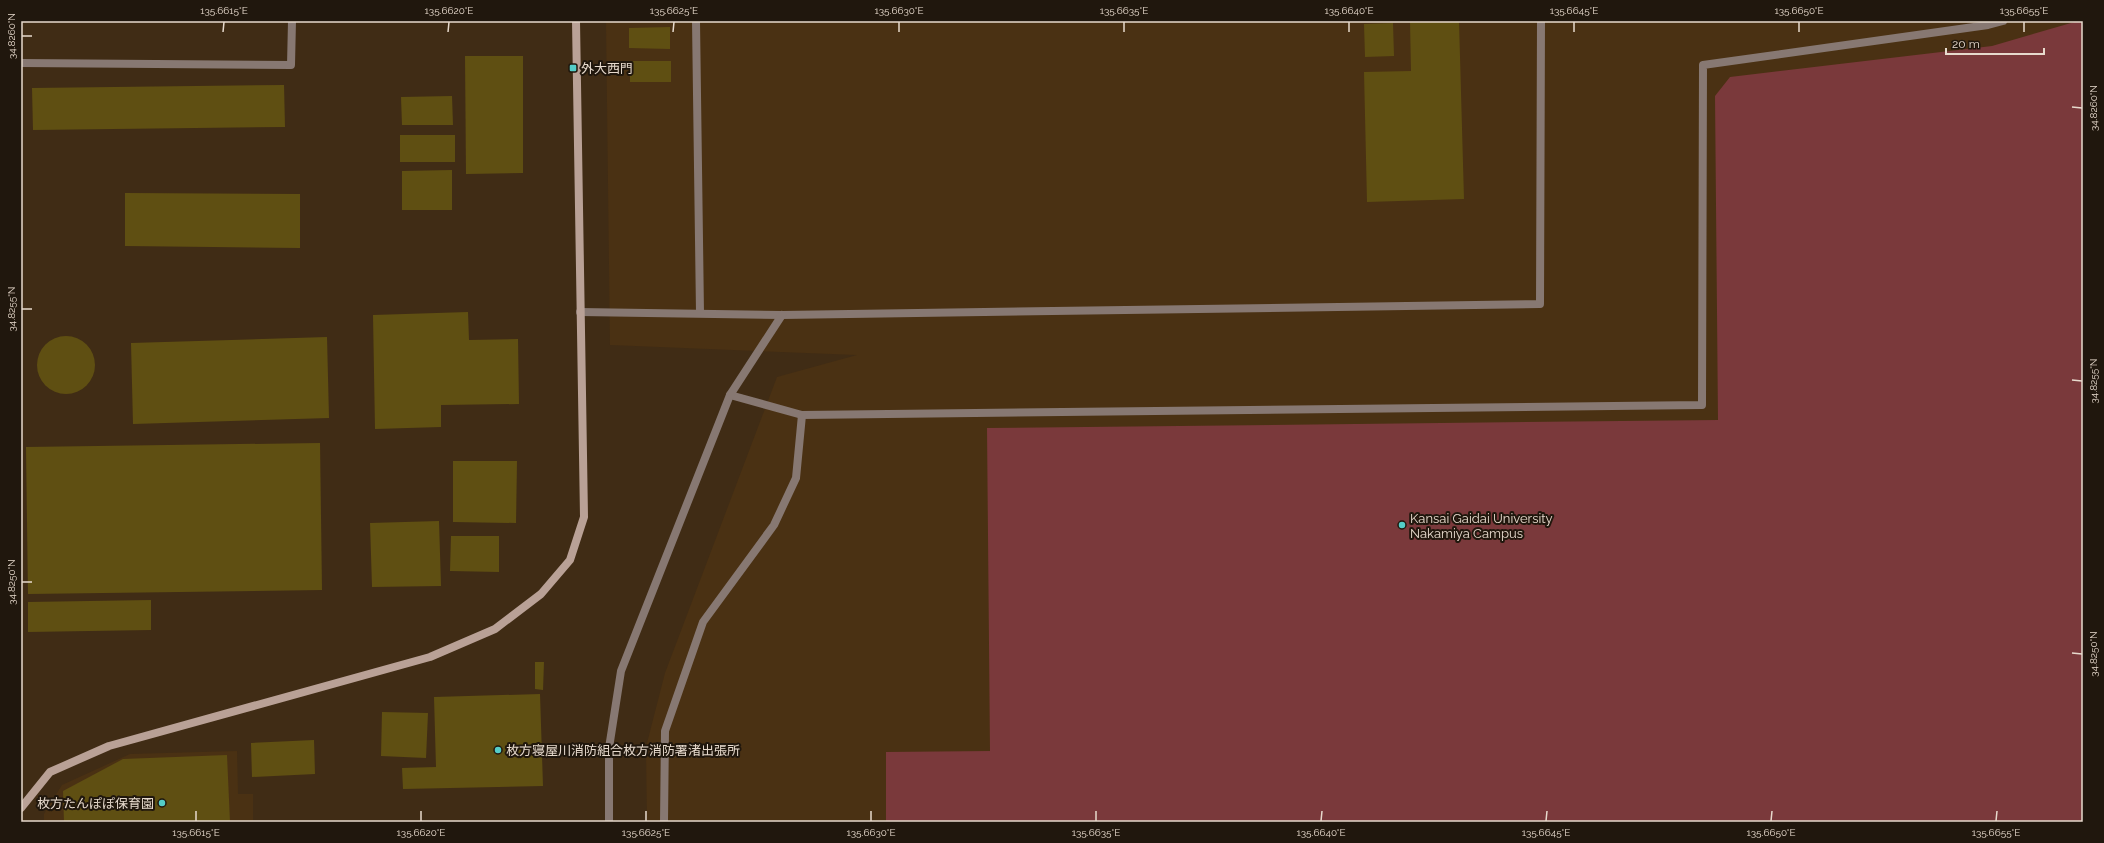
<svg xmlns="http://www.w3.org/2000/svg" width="2104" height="843" font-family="Raleway,'Noto Sans JP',sans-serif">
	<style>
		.built { fill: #4a3113 }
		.green { fill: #7a393b }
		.building { fill: #5f4f12 }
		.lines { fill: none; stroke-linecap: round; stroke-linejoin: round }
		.lane { stroke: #877872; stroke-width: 8 }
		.street { stroke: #877872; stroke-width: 8 }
		.secondary { stroke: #b9a196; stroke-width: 8 }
		.ticks { fill: none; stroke: #e7dacd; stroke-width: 1.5 }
		.poi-dot { fill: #54cdc7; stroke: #20170d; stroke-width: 1.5 }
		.labels { text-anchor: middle; stroke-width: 4; stroke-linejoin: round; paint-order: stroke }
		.poi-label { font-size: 13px; fill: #e7dacd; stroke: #20170d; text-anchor: start }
		.neatline { fill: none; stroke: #e7dacd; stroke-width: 1.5 }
		.ticks-label { font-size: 10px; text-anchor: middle; fill: #e7dacd }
	</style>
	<rect width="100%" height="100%" fill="#402c15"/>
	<g class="built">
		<path d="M606 21H2083V822H647L646 747 665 673 777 377 857 355 610 345Z"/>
		<path d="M237 751 238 794H253V822H44V814L62 785 130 754Z"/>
	</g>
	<path class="green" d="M2078 21H2083V822H886V752L990 751 987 428 1718 420 1715 96 1730 77 1992 46Z"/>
	<g class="building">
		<path d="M1410 21H1459L1464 199 1367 202 1364 72 1411 71Z"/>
		<path d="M1393 23 1394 56 1365 57 1364 24Z"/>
		<path d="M670 27V49L629 48V28Z"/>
		<path d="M465 56H523V173L466 174Z"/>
		<rect x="630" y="61" width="41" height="21"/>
		<path d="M284 85 285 127 33 130 32 88Z"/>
		<path d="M452 96 453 125H402L401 97Z"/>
		<rect x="400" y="135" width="55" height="27"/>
		<path d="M452 170V210H402V171Z"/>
		<path d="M125 193 300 194V248L125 246Z"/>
		<path d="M468 312 469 340 518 339 519 404 441 405V427L375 429 373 315Z"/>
		<circle cx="66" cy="365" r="29"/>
		<path d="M327 337 329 418 133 424 131 343Z"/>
		<path d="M320 443 322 590 28 594 26 447Z"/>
		<path d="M453 461H517L516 523 453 522Z"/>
		<path d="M439 521 441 586 372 587 370 523Z"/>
		<path d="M451 536H499V572L450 571Z"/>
		<path d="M151 600V630L28 632V602Z"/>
		<path d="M535 662H544L543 690 535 689Z"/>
		<path d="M540 694 543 786 403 789 402 768 436 767 434 697Z"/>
		<path d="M382 712 428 713 426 758 381 756Z"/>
		<path d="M314 740 315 774 252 777 251 743Z"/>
		<path d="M227 755 230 822H64L63 791 123 759Z"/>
	</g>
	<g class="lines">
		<g class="lane">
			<path d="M696 21 700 313"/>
			<path d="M580 312 782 315 1540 304 1541 21"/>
			<path d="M730 395 802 415 1702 405 1703 65 1988 25 2003 21"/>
			<path d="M609 822V748L621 671 730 395 782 315"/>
			<path d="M664 822 665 731 703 622 774 525 796 478 802 415"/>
		</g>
		<path class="street" d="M21 63 291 65 292 21"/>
		<path class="secondary" d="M21 808 50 772 109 746 430 657 495 629 541 594 570 560 584 517 576 21"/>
	</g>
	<path class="ticks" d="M223 32 224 22M448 32 449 22M673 32 674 22M899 32V22M1124 32V22M1349 32V22M1574 32V22M1799 32V22M2024 32V22M22 36H32M2072 107 2082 108M22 309H32M2072 380 2082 381M22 582H32M2072 653 2082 654M196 821V811M421 821V811M646 821V811M871 821V811M1096 821V811M1321 821 1322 811M1546 821 1547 811M1771 821 1772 811M1996 821 1997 811"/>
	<g class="poi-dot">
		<rect x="569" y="64" width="8" height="8" rx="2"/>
		<circle cx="1402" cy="525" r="4"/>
		<circle cx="498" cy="750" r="4"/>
		<circle cx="162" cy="803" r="4"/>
	</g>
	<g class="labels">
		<g class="poi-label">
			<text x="581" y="73">外大西門</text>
			<text x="1410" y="523">Kansai Gaidai University<tspan x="1410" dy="15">Nakamiya Campus</tspan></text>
			<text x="506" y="755">枚方寝屋川消防組合枚方消防署渚出張所</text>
			<text x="154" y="808" text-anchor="end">枚方たんぽぽ保育園</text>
		</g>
	</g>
	<rect width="2104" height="843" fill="none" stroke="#20170d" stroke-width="44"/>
	<path d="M1946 48v6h98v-6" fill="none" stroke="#e7dacd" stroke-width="2"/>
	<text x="1952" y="48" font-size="12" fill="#e7dacd" stroke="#20170d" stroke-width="3" paint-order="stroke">20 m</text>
	<rect x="22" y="22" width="2060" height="799" class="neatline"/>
	<g class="ticks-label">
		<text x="224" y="14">135.6615°E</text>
		<text x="449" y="14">135.6620°E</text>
		<text x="674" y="14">135.6625°E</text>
		<text x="899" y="14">135.6630°E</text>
		<text x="1124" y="14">135.6635°E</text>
		<text x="1349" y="14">135.6640°E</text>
		<text x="1574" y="14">135.6645°E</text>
		<text x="1799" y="14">135.6650°E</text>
		<text x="2024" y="14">135.6655°E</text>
		<text transform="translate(11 36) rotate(-90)" y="4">34.8260°N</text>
		<text transform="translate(2093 108) rotate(-90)" y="4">34.8260°N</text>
		<text transform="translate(11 309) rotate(-90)" y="4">34.8255°N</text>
		<text transform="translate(2093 381) rotate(-90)" y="4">34.8255°N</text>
		<text transform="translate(11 582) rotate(-90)" y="4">34.8250°N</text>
		<text transform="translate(2093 654) rotate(-90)" y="4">34.8250°N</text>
		<text x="196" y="836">135.6615°E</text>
		<text x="421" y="836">135.6620°E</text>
		<text x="646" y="836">135.6625°E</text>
		<text x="871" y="836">135.6630°E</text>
		<text x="1096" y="836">135.6635°E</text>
		<text x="1321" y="836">135.6640°E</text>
		<text x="1546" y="836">135.6645°E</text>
		<text x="1771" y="836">135.6650°E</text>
		<text x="1996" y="836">135.6655°E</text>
	</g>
</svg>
